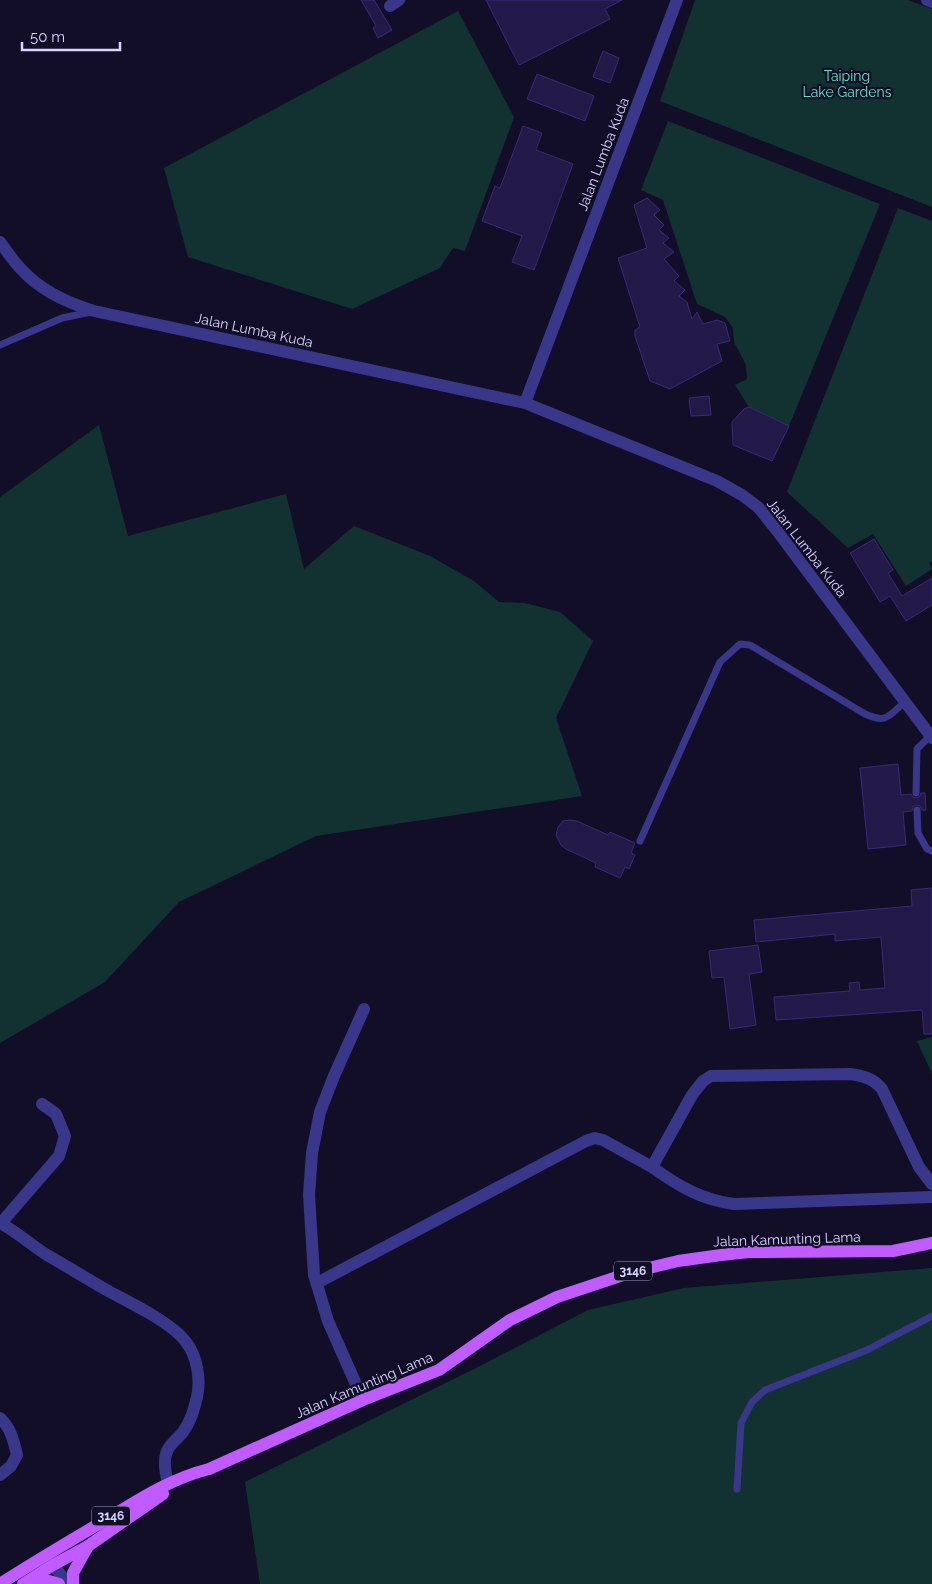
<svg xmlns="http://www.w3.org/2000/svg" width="932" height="1584" font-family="Raleway,sans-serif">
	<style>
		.green { fill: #113230 }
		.building { fill: #231949; stroke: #392a77 }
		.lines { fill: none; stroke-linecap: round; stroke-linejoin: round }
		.service { stroke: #393789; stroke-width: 7 }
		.minor { stroke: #393789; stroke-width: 12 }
		.primary { stroke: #c05cff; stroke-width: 12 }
		.labels { text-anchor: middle; stroke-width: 4.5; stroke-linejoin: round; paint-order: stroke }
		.shield { fill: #120e28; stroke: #9d99be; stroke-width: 1 }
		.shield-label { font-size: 12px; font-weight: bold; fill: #d9d5ff }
		.park-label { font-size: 14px; fill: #5be5c1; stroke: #120e28 }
		.street-label { font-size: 14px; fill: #d9d5ff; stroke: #120e28 }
	</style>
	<rect width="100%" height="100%" fill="#120e28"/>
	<g class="green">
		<path d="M695 0H908L932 9V207L660 101Z"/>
		<path d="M458 11 514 117 465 251 453 248 440 268 352 309 188 257 164 168Z"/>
		<path d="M668 121 880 204 789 426 749 407 735 385 747 379 746 365 734 342 733 328 725 317 697 304 663 200 641 190Z"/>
		<path d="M898 208 932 221V561L929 563 932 569 906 586 873 534 848 548 787 492Z"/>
		<path d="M99 425 128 536 286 494 304 569 354 526 430 556 474 581 499 602 525 603 560 612 593 641 556 718 582 796 316 836 179 902 105 982 0 1043V497Z"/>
		<path d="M932 1037V1074L917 1041Z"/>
		<path d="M932 1268V1584H260L245 1482 476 1368 588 1310 684 1288Z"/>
	</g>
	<g class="building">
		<path d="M361 0H374L392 30 378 38 373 28 376 26Z"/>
		<path d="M486 0H622L605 9 610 19 519 65Z"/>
		<path d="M603 51 619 58 610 83 593 77Z"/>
		<path d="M537 74 594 96 585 121 527 99Z"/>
		<path d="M523 126 542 133 536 150 573 164 534 270 512 262 522 236 482 221 495 186 500 188Z"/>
		<path d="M647 198 660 210 654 215 664 225 659 230 669 238 663 243 674 252 664 259 679 276 674 281 685 290 679 296 687 302 692 319 697 312 703 324 717 320 725 323 730 341 717 344 722 361 670 389 650 381 635 336V330L640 327 618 258 647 248 634 205Z"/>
		<path d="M709 396 711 415 691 416 689 398Z"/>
		<path d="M749 407 789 426 772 461 733 445 732 422 744 409Z"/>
		<path d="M874 539 893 570 888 573 902 596 932 578V605L906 621 890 596 880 602 850 553Z"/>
		<path d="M898 764 901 795 911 794 913 797 916 798 920 796 921 793H925L926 810H922L920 806 916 805 913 807 912 811 903 812 906 845 868 849 860 768Z"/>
		<path d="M570 820 577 821 608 835 610 832 635 843 631 853 635 855 629 869 625 867 620 878 595 867 596 863 566 849 561 845 556 835 558 827 563 821Z"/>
		<path d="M932 888V1034H924L922 1010 776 1020 774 997 850 991 849 983 859 982 860 990 885 988 881 937 835 941V934L756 942 754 920 912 906 911 890Z"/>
		<path d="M758 945 762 972 749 974 756 1025 730 1029 724 977 712 978 709 951Z"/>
	</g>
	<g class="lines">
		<g class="service">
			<path d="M0 345 62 318 91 312"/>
			<path d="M916 793 917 749 930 736"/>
			<path d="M917 810 918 833 927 849 932 851"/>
			<path d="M640 841 720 662 740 644 750 645 865 714C887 724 888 716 905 702"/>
			<path d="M737 1489 741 1423 752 1402 765 1390 867 1350 932 1316"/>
		</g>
		<g class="minor">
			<path d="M927 0 932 2"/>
			<path d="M390 6 399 0"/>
			<path d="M0 242C7 252 14 262 22 270 41 291 68 303 94 311L525 403 717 481 742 495 758 507 778 532 932 738"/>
			<path d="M525 403 677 0"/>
			<path d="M652 1167C678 1186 702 1200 734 1204L932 1197"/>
			<path d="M0 1223C16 1231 31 1245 47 1255 68 1267 89 1280 110 1292 131 1303 172 1323 186 1342 197 1356 201 1379 197 1397 194 1409 191 1421 183 1432 179 1437 174 1441 170 1446 162 1456 165 1471 168 1483"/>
			<path d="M1 1223 59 1156 65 1136 56 1114 42 1104"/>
			<path d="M317 1283 586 1141 595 1138 603 1140 652 1167 692 1095 703 1081 711 1076 850 1074C863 1076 873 1078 882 1089L919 1167 932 1184"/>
			<path d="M363 1400 328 1321 314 1275 309 1195 312 1153 320 1112 334 1076 364 1009"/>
			<path d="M0 1418C11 1428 14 1442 17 1455L11 1466 0 1475"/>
			<path d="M53 1565 68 1584"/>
		</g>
		<g class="primary">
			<path d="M29 1581H49L59 1584"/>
			<path d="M0 1584C34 1562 68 1542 102 1522 137 1501 169 1479 209 1469L363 1400 439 1370 510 1320 557 1297 632 1272 678 1261 721 1255 749 1252 893 1251 932 1243"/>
			<path d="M23 1584 53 1565 88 1546 163 1494"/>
			<path d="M73 1584V1573L88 1546"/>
		</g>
	</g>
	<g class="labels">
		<g class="shield">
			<rect x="614" y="1261.5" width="38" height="19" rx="4"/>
			<rect x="92" y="1506.5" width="38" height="19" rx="4"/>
		</g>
		<g class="shield-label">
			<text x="633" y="1275">3146</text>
			<text x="111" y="1520">3146</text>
		</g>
		<g class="park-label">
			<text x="847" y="81">Taiping<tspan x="847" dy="16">Lake Gardens</tspan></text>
		</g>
		<g class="street-label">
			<text transform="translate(603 154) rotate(-69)" y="5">Jalan Lumba Kuda</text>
			<text transform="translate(254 330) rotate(12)" y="5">Jalan Lumba Kuda</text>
			<text transform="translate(807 548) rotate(52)" y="5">Jalan Lumba Kuda</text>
			<text transform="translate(787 1239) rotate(-2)" y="5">Jalan Kamunting Lama</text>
			<text transform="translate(364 1385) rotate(-23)" y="5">Jalan Kamunting Lama</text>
		</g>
	</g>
	<path d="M22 42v8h98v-8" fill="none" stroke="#d9d5ff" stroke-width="2.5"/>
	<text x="30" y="42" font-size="15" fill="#d9d5ff" stroke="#120e28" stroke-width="4" paint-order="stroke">50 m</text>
</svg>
